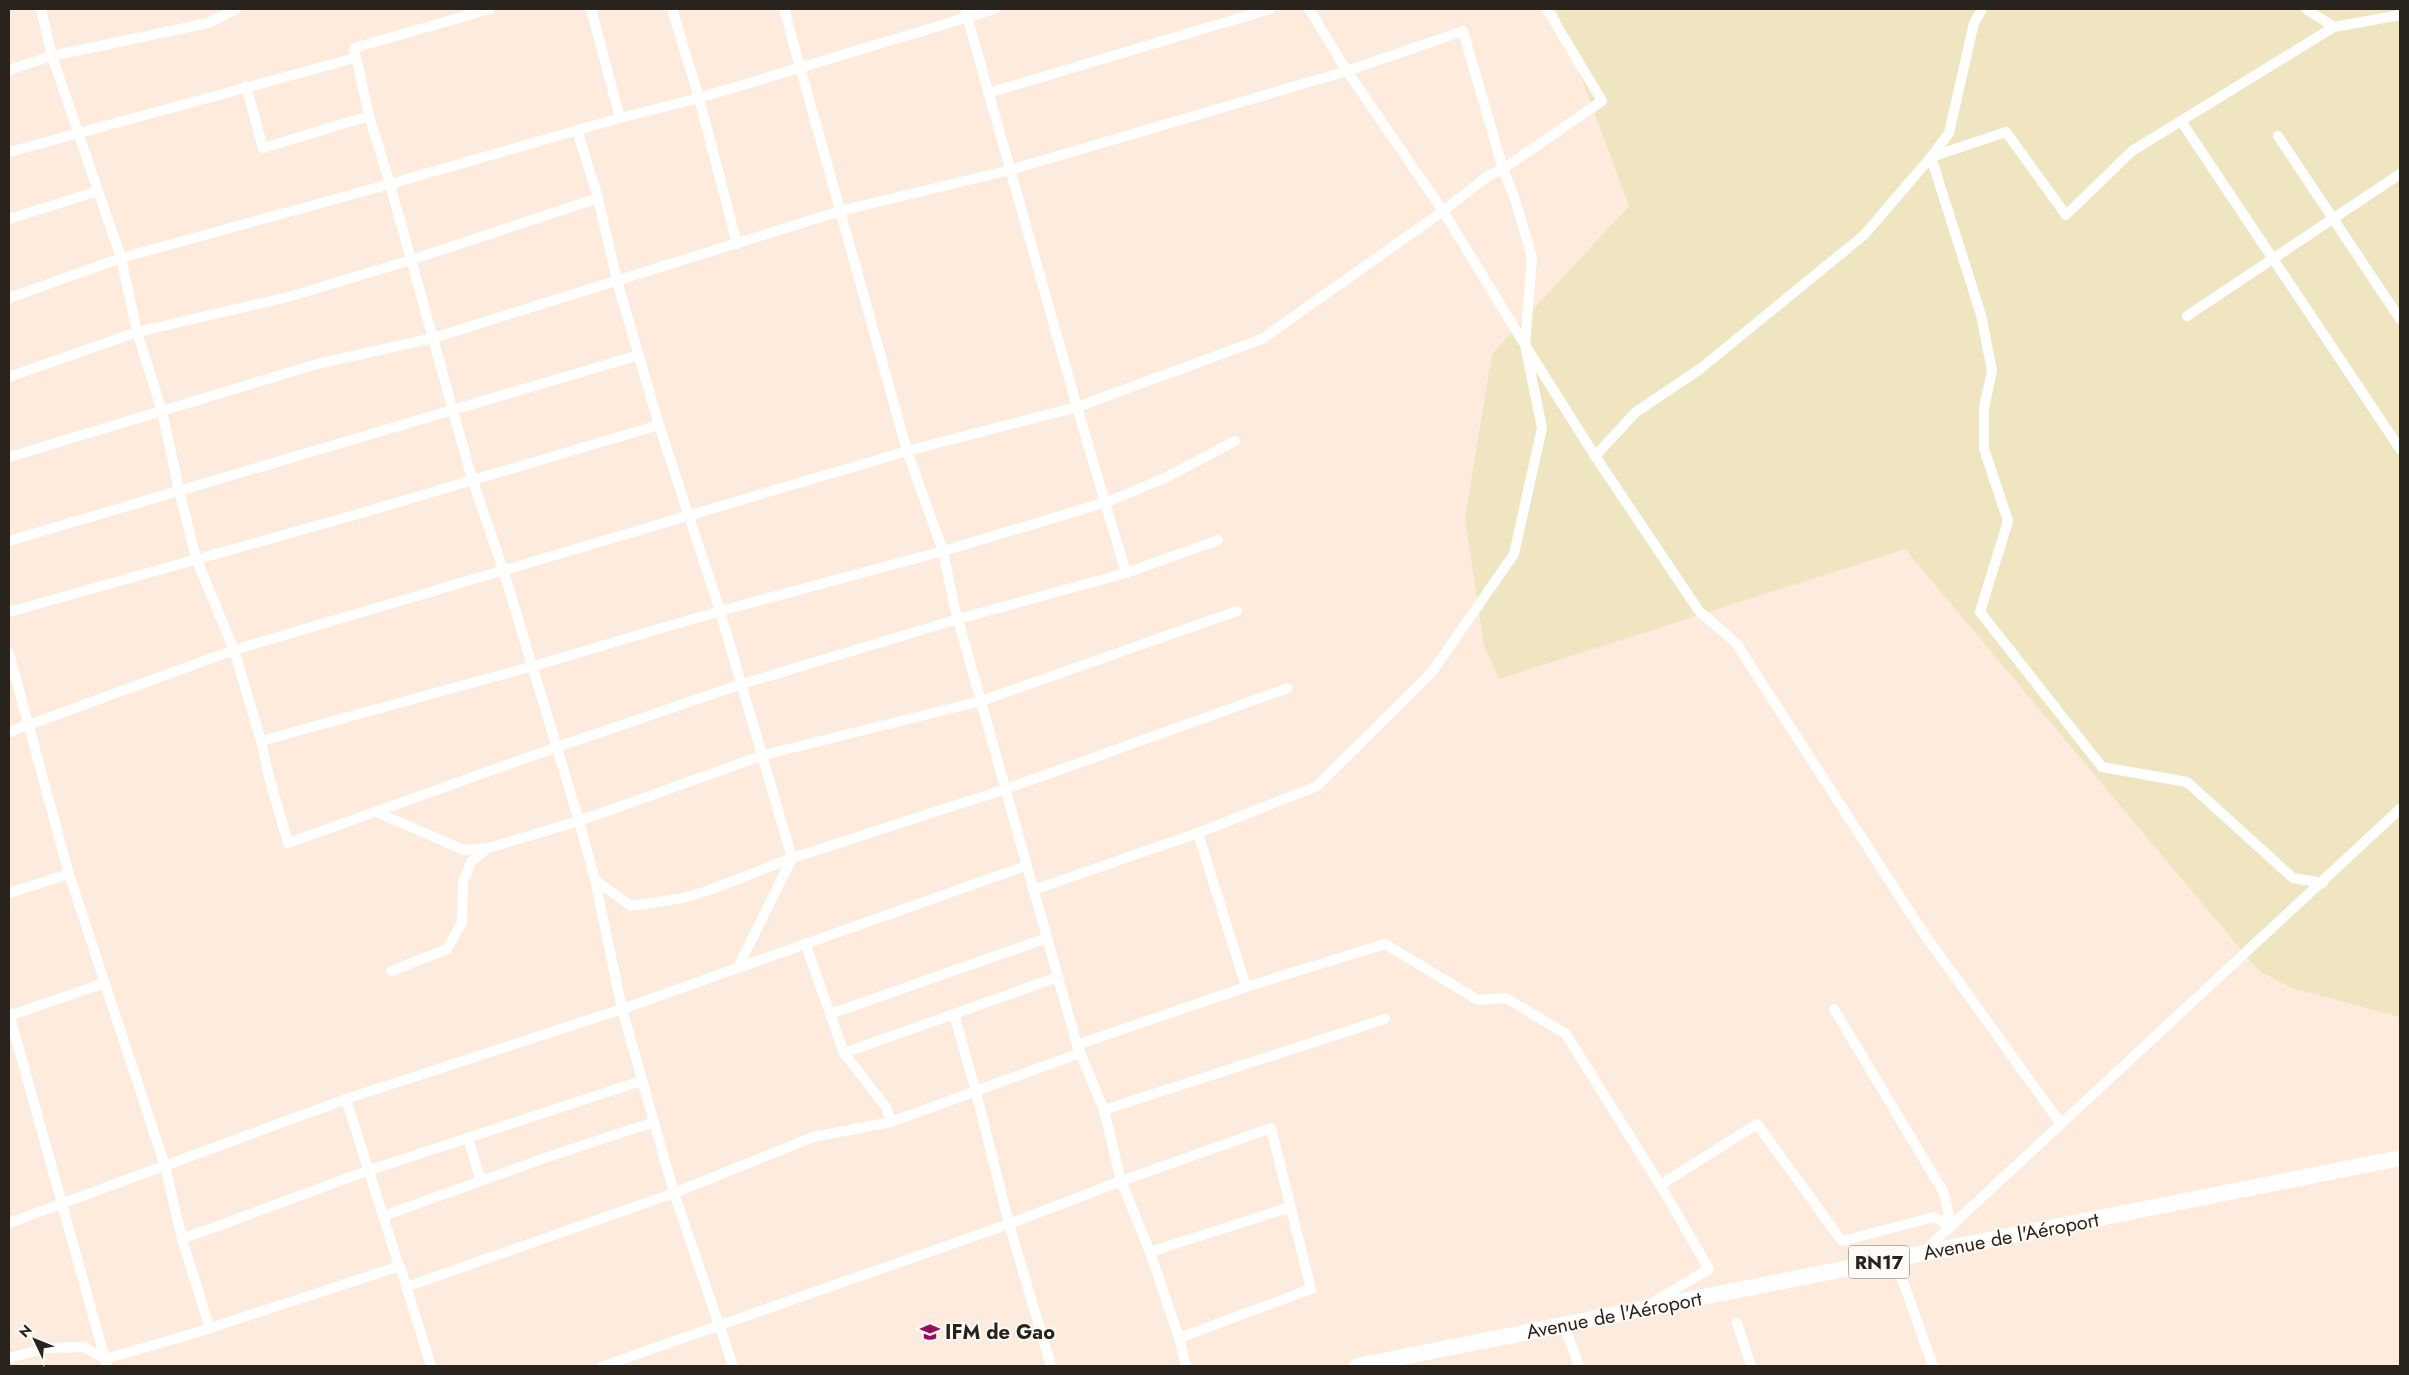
<svg xmlns="http://www.w3.org/2000/svg" width="2409" height="1375" font-family="Jost,sans-serif">
	<style>
		.sand { fill: #efe5c0 }
		.lines { fill: none; stroke-linecap: round; stroke-linejoin: round }
		.street { stroke: #fff; stroke-width: 10 }
		.primary { stroke: #fff; stroke-width: 16 }
		.labels { text-anchor: middle; stroke-width: 4; stroke-linejoin: round; paint-order: stroke }
		.shield { fill: #fffbf8; stroke: #69645f; stroke-width: 1 }
		.shield-label { font-size: 19px; font-weight: bold; fill: #29231d }
		.street-label { font-size: 20px; fill: #29231d; stroke: #fffbf8 }
		.poi-label { font-size: 20px; font-weight: bold; fill: #29231d; stroke: #fffbf8; text-anchor: start }
	</style>
	<rect width="100%" height="100%" fill="#fdebdd"/>
	<path class="sand" d="M1556 9H2400V1017L2292 988 2259 971 1905 549 1499 679 1484 646 1465 518 1492 354 1629 206Z"/>
	<g class="lines">
		<g class="street">
			<path d="M41 9 52 56 121 258 137 332 162 411 179 490 196 558 234 650 261 741 269 777 288 843 557 747 742 684 958 619 1126 573 1218 540"/>
			<path d="M490 9 354 48 369 116 390 184 620 118 699 98 995 9"/>
			<path d="M591 9 620 118"/>
			<path d="M672 9 699 98 737 244"/>
			<path d="M784 9 907 451 943 551 954 605 1077 1045 1104 1110 1121 1181 1150 1252 1179 1338 1186 1366"/>
			<path d="M965 9 1077 407 1126 573"/>
			<path d="M1547 9 1602 101 1503 169 1514 196 1532 257 1525 345 1595 456 1699 611 1736 643 1922 931 2061 1124"/>
			<path d="M1982 9 1974 23 1949 133 1931 157 1981 315 1992 371 1984 408V449L2008 521 1980 612 2102 767 2187 782 2293 878 2323 883"/>
			<path d="M2306 9 2334 27 2400 15"/>
			<path d="M9 70 52 56 208 23 236 9"/>
			<path d="M246 86 263 148 369 116"/>
			<path d="M988 93 1270 9"/>
			<path d="M2181 121 2400 449"/>
			<path d="M577 130 598 198 617 281 659 425 720 611 792 858 738 967"/>
			<path d="M2278 136 2400 319"/>
			<path d="M9 152 355 58"/>
			<path d="M9 219 98 191"/>
			<path d="M9 298 121 258 390 184 472 479 503 569 579 821 595 880 622 1009 674 1193 733 1366"/>
			<path d="M2187 316 2400 174"/>
			<path d="M9 377 137 332 288 297 411 260 598 198"/>
			<path d="M1595 456 1636 412 1700 369 1864 235 1931 157 2006 132 2066 215 2132 151 2334 27"/>
			<path d="M9 457 317 364 433 338 840 211 1010 170 1347 71 1463 31 1503 169 1489 175 1443 211 1262 339 1077 407 907 451 234 650 9 732"/>
			<path d="M9 541 639 355"/>
			<path d="M9 612 358 514 659 425"/>
			<path d="M9 653 69 874 165 1166 182 1239 210 1329"/>
			<path d="M261 741 533 666 720 611 943 551 1107 502 1165 478 1235 441"/>
			<path d="M376 812 464 850 488 848 579 821 764 755 981 701 1237 611"/>
			<path d="M595 880 631 906 683 898 704 892 792 858 1006 789 1288 688"/>
			<path d="M1033 890 1198 833"/>
			<path d="M9 893 69 874"/>
			<path d="M805 943 844 1053 1058 977"/>
			<path d="M391 971 447 949 462 922 463 882 471 862 488 848"/>
			<path d="M1246 987 1198 833 1317 786 1432 672 1514 554 1542 428 1525 345 1443 211 1347 71 1309 9"/>
			<path d="M1834 1009 1944 1193 1951 1226"/>
			<path d="M9 1013 105 1359"/>
			<path d="M830 1014 1047 938"/>
			<path d="M954 1014 976 1092 1009 1224 1051 1366"/>
			<path d="M9 1016 104 983"/>
			<path d="M1077 1045 1246 987 1385 944 1478 1000 1506 998 1566 1034 1659 1183 1665 1182 1757 1124 1842 1241 1934 1217 1951 1226"/>
			<path d="M844 1053 886 1107 891 1122"/>
			<path d="M346 1099 383 1216"/>
			<path d="M1104 1110 1385 1019"/>
			<path d="M468 1138 481 1181"/>
			<path d="M9 1223 346 1099 622 1009 1025 866"/>
			<path d="M182 1239 367 1171 641 1081"/>
			<path d="M1924 1251 2400 809"/>
			<path d="M1150 1252 1290 1207"/>
			<path d="M1895 1259 1933 1366"/>
			<path d="M399 1266 383 1216 545 1158 654 1122"/>
			<path d="M406 1287 674 1193 813 1137 891 1122 1080 1053"/>
			<path d="M1652 1303 1709 1269 1659 1183"/>
			<path d="M1737 1323 1751 1366"/>
			<path d="M1564 1325 1579 1366"/>
			<path d="M9 1358 47 1348 84 1347 105 1359"/>
			<path d="M107 1366 105 1359 192 1334 400 1266 431 1366"/>
			<path d="M603 1366 1009 1224 1121 1181 1271 1128 1311 1289 1179 1338"/>
		</g>
		<path class="primary" d="M1357 1366 2400 1158"/>
	</g>
	<defs>
		<symbol id="school-bare" viewBox="-9 -9 18 18"><path d="M0-5L7-2L0 1L-7-2ZM-4 1L0 2.5L4 1V4Q0 6-4 4Z" fill="#9b0d5d" stroke="#fffbf8" stroke-width="2.5" paint-order="stroke"/></symbol>
	</defs>
	<g fill-rule="evenodd">
		<use href="#school-bare" x="916" y="1318" width="28" height="28"/>
	</g>
	<g class="labels">
		<rect class="shield" x="1849" y="1245.5" width="60" height="33" rx="4"/>
		<g class="shield-label">
			<text x="1879" y="1269">RN17</text>
		</g>
		<g class="street-label">
			<text transform="translate(2011 1236) rotate(-11)" y="7">Avenue de l'Aéroport</text>
			<text transform="translate(1614 1315) rotate(-11)" y="7">Avenue de l'Aéroport</text>
		</g>
		<g class="poi-label">
			<text x="945" y="1339">IFM de Gao</text>
		</g>
	</g>
	<rect width="2409" height="1375" fill="none" stroke="#29231d" stroke-width="20"/>
	<g transform="translate(35 1340) rotate(313)" stroke="#fffbf8" stroke-width="4" paint-order="stroke">
	<path d="M0-4L9 19L0 12L-9 19Z" fill="#29231d"/>
	<text y="-8" font-size="14" font-weight="bold" text-anchor="middle" fill="#29231d">N</text>
	</g>
</svg>
